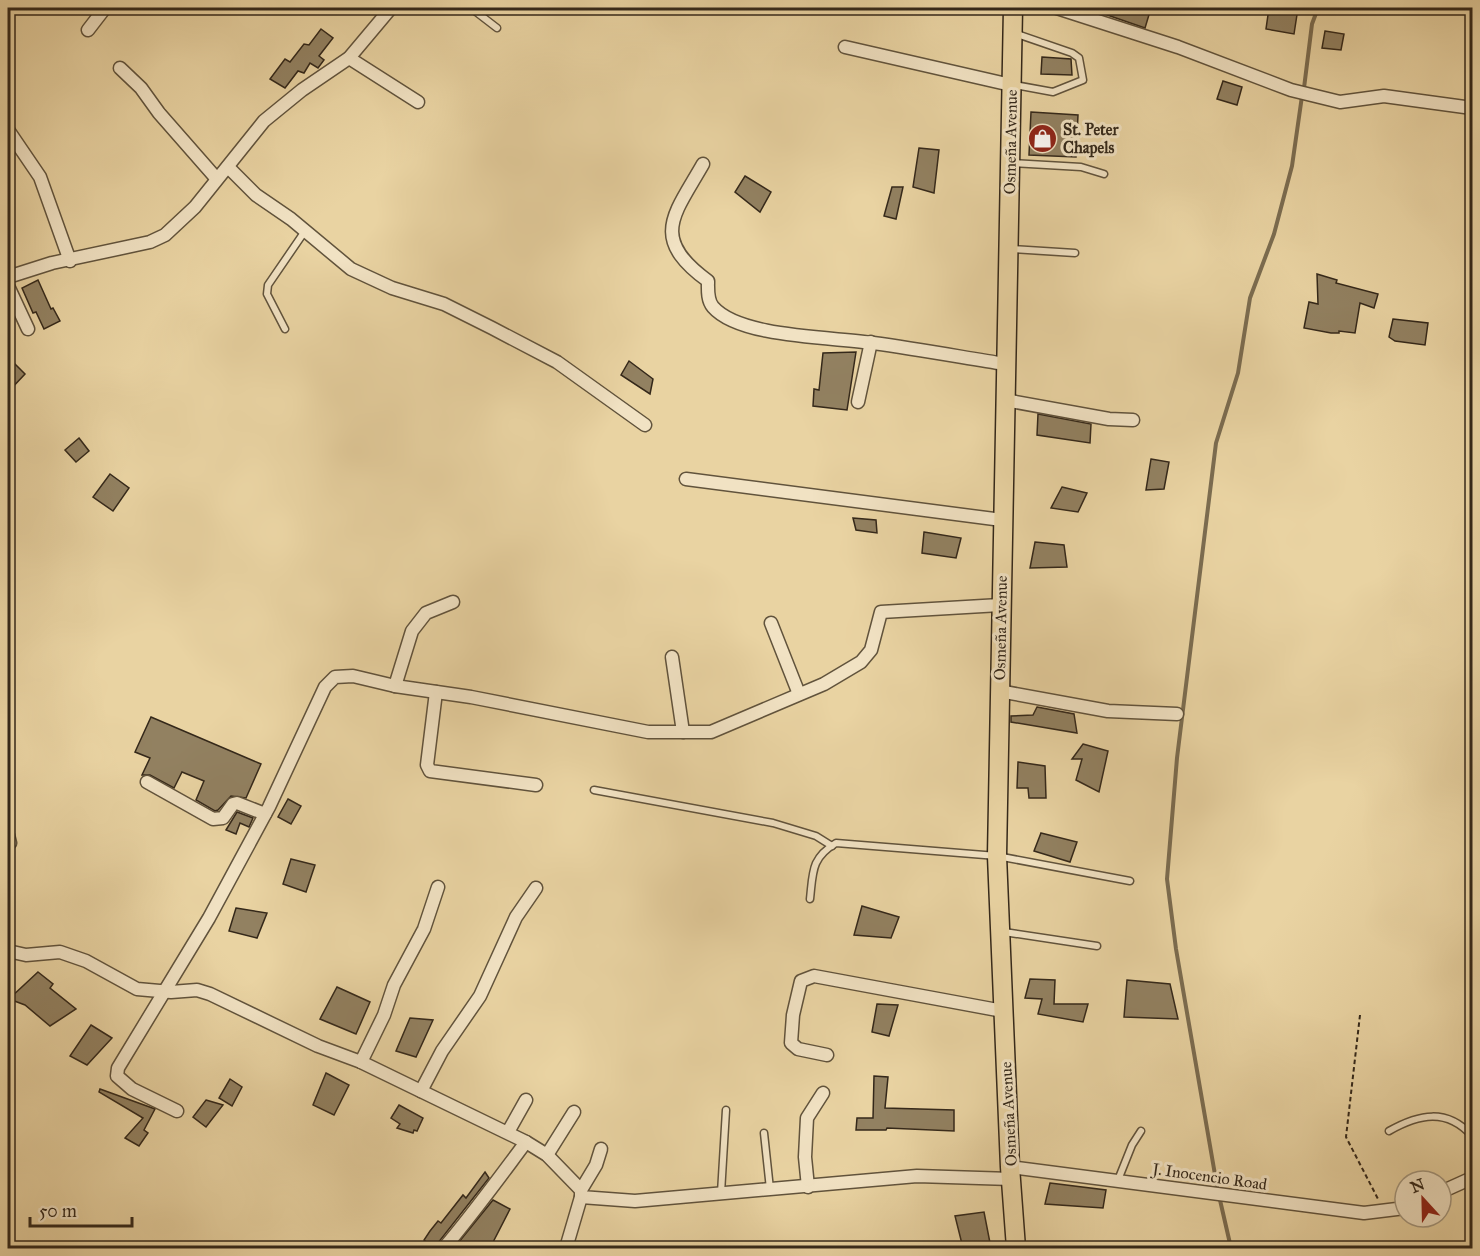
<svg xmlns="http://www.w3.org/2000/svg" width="1480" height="1256" font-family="'IM FELL Great Primer',serif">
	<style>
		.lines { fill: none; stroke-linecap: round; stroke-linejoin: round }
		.stream { stroke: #7b6c50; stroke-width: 4 }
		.building { fill: #928161; stroke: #34281a; stroke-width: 1.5 }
		.lane-casing { stroke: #61533c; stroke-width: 9 }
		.street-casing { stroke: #61533c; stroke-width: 15 }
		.primary-casing { stroke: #34281a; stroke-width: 21 }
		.path { stroke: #34281a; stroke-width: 2; stroke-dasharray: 4.5 3; stroke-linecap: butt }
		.lane { stroke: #f1e2c3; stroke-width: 6 }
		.street { stroke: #f1e2c3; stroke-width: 12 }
		.primary { stroke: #e9d3a2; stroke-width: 18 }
		.labels { text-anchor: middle; stroke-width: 6; stroke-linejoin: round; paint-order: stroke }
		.poi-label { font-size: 16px; font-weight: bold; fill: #34281a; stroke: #f1e2c3; text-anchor: start }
		.street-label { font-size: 16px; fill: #34281a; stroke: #f1e2c3 }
	</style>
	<rect width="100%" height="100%" fill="#e9d3a2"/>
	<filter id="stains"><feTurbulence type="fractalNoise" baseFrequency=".00333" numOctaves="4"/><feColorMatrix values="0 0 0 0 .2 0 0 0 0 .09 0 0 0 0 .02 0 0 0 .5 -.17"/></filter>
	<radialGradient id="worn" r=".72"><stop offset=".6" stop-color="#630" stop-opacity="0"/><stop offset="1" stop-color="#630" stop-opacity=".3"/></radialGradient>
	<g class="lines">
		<g class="stream">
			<path d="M1304 88 1312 24 1318 8"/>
			<path d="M1218 1192 1176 949 1167 879 1177 758 1216 443 1238 373 1250 298 1274 234 1292 166 1302 96"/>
			<path d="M1220 1200 1231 1248"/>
		</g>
	</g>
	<g class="building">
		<path d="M1087 8H1151L1145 28Z"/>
		<path d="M1269 8H1298L1294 34 1266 29Z"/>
		<path d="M321 29 333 38 319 56 324 60 318 68 310 63 304 73 298 71 285 88 270 79 285 59 290 62 304 44 309 45Z"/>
		<path d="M1325 31 1344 34 1341 50 1322 48Z"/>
		<path d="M1042 57 1071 59 1072 75 1041 74Z"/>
		<path d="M1223 81 1242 87 1237 105 1217 99Z"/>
		<path d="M1031 112 1078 115 1076 157 1029 155Z"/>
		<path d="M919 148 939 150 934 193 913 187Z"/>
		<path d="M745 176 771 192 760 212 735 192Z"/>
		<path d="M892 187H903L896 219 884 216Z"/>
		<path d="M1317 274 1337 280 1336 283 1378 294 1374 308 1360 303 1355 333 1339 331V333H1331L1304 328 1309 302 1318 304Z"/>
		<path d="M38 280 51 309 53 308 60 321 44 329 36 312 33 313 22 288Z"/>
		<path d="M1393 319 1428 323 1425 345 1395 341 1389 337Z"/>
		<path d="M856 352 847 410 813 406 814 389 819 390 823 353Z"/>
		<path d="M629 361 653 379 650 394 621 375Z"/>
		<path d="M14 363 25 374 8 392V370Z"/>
		<path d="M1038 414 1091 424 1090 443 1037 435Z"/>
		<path d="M79 438 89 451 76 462 65 450Z"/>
		<path d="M1151 459 1169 462 1164 489 1146 490Z"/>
		<path d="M110 474 129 488 113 511 93 497Z"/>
		<path d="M1062 487 1087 493 1078 512 1051 508Z"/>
		<path d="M853 518 876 520 877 533 856 530Z"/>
		<path d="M924 532 961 538 956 558 922 553Z"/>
		<path d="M1035 542 1064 545 1067 567 1030 568Z"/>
		<path d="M1037 707 1074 714 1077 733 1011 722V716L1033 715Z"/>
		<path d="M151 717 261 764 246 798 231 796 218 810 215 811 196 800 204 781 182 772 174 788 150 775H142L150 758 135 752Z"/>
		<path d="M1083 744 1108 751 1099 792 1076 780 1082 759H1072Z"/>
		<path d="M1018 762 1045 766 1046 798H1029L1028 788H1017Z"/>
		<path d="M288 799 301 806 291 824 278 817Z"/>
		<path d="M237 812 253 818 249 827 240 823 236 834 226 830Z"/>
		<path d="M1041 833 1077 842 1070 862 1034 851Z"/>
		<path d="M291 859 315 865 306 892 283 884Z"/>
		<path d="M862 906 899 917 891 938 854 935Z"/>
		<path d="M236 908 267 913 257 938 229 931Z"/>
		<path d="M38 972 53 984 50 988 76 1009 50 1026 25 1005 9 999Z"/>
		<path d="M1030 979 1055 980 1054 1004H1088L1083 1022 1038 1014 1042 999 1025 998Z"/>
		<path d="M1127 980 1170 984 1178 1019 1124 1017Z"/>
		<path d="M337 987 370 1002 356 1034 320 1019Z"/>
		<path d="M877 1004 898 1005 889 1036 872 1032Z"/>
		<path d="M410 1018 433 1020 416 1057 396 1051Z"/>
		<path d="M91 1025 112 1038 87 1065 70 1056Z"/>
		<path d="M326 1073 349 1085 334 1115 313 1105Z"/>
		<path d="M874 1076 888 1077 885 1108 954 1110V1131L887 1128 886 1130H856L857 1118H873Z"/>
		<path d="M230 1079 242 1087 232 1106 219 1098Z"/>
		<path d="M100 1089 155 1109 144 1130 148 1133 139 1146 125 1138 143 1118 99 1092Z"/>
		<path d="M206 1100 223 1105 206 1127 193 1117Z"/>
		<path d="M399 1105 423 1118 417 1131 414 1130 413 1133 397 1128 400 1124 391 1118Z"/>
		<path d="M485 1172 489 1178 434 1248 424 1240 430 1231 438 1221 441 1223 463 1195 466 1198Z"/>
		<path d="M1050 1183 1106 1190 1103 1208 1045 1204Z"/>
		<path d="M493 1200 510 1209 490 1248H454Z"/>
		<path d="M984 1212 991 1248H963L955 1216Z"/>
	</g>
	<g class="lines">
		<defs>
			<g id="lane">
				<path d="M471 8 497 28"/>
				<path d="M1014 33 1072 53 1079 58 1083 80 1053 92 1015 85"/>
				<path d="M1013 163 1081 167 1104 174"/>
				<path d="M1011 249 1075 253"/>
				<path d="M285 329 267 294 268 285 305 231"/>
				<path d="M594 790 773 823 816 836 832 846"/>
				<path d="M810 899C813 872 811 858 836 843L997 856 1130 881"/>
				<path d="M1004 932 1097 946"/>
				<path d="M1389 1131C1419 1114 1447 1108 1472 1136"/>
				<path d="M764 1133 770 1189"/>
				<path d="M1118 1180 1132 1145 1141 1131"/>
				<path d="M721 1193 726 1110"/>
			</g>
			<g id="street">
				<path d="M1057 8 1178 47 1291 90 1340 102 1384 96 1472 108"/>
				<path d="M88 30 105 8"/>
				<path d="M845 47 1011 85"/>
				<path d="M349 58 418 102"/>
				<path d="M120 68 141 88 159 113 216 178"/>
				<path d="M8 130 40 177 70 261"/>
				<path d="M703 164C674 215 649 238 708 281 708 289 707 300 713 307 740 338 834 337 873 343 917 349 961 357 1005 364"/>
				<path d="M228 167 256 195 291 219 351 269 392 288 444 304 492 328 557 362 645 425"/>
				<path d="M8 277 52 263 150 242 165 235 195 207 264 121 302 90 349 58 391 8"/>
				<path d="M8 286 28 329"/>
				<path d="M1005 400 1109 419 1133 420"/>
				<path d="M858 402 871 342"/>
				<path d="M686 479 1002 520"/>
				<path d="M771 623 799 694"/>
				<path d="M672 657 683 732"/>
				<path d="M395 686 412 631 426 613 453 602"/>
				<path d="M999 691 1108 711 1177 714"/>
				<path d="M436 692 427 765 430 771 536 785"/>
				<path d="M147 782 213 819 223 818 233 804 237 803 265 814"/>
				<path d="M8 835 10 843 8 845"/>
				<path d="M8 951 26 955 60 952 86 961 137 989 171 992 197 990 210 994 318 1046 361 1062 526 1142 547 1155 581 1190V1197L635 1201 917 1176 1011 1179"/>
				<path d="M827 1055 798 1049 791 1043 793 1015 801 981 814 976 1003 1011"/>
				<path d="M361 1062 384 1015 394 985 424 929 438 887"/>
				<path d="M421 1091 442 1051 480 996 516 917 536 888"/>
				<path d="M177 1111 132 1089 117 1076 118 1068 209 918 269 807 325 687 335 677 353 676 395 686 471 697 648 732H711L824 684 861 662 871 650 881 612 1000 605"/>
				<path d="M508 1132 526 1100"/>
				<path d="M547 1155 574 1112"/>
				<path d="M1010 1167 1364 1213 1405 1208"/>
				<path d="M808 1187 805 1157 807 1118 823 1093"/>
				<path d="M581 1190 596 1165 601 1149"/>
				<path d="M1441 1192 1472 1178"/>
				<path d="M444 1248C473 1214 499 1178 526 1142"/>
				<path d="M566 1248 581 1197"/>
			</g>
			<path id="primary" d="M1013 8 997 856 1010 1167 1016 1248"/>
		</defs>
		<use href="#lane" class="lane-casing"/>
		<use href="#street" class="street-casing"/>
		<use href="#primary" class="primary-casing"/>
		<path class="path" d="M1360 1015 1346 1137 1378 1199"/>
		<use href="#lane" class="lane"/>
		<use href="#street" class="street"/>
		<use href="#primary" class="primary"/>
	</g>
	<defs>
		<symbol id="shop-disc" viewBox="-11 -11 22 22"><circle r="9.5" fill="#8f2418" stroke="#f1e2c3"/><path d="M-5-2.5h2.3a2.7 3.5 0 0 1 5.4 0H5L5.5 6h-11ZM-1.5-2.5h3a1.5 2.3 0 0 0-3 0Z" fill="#fff"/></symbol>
	</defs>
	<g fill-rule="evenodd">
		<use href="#shop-disc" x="1026" y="122" width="33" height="33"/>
	</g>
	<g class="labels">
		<g class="poi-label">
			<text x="1063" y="135">St. Peter<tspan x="1063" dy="18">Chapels</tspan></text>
		</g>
		<g class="street-label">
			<text transform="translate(1010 142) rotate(-89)" y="6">Osmeña Avenue</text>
			<text transform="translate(1000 628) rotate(-89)" y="6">Osmeña Avenue</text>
			<text transform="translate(1008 1114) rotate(-93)" y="6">Osmeña Avenue</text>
			<text transform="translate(1210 1176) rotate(8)" y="6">J. Inocencio Road</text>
		</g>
	</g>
	<rect width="1480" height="1256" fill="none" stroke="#e9d3a2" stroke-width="30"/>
	<rect x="9" y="9" width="1462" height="1238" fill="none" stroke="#34281a" stroke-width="3"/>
	<rect x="15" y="15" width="1450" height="1226" fill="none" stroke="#34281a" stroke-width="1.5"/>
	<g transform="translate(1423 1199) rotate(338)"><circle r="28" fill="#f1e2c3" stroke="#a5987f" stroke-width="1.5"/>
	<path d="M0-4.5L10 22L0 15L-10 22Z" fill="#8f2418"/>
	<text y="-9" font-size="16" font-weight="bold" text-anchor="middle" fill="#34281a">N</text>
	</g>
	<path d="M30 1217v9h102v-9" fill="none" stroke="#34281a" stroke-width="3"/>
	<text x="39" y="1217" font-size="18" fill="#34281a" stroke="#f1e2c3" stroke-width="4.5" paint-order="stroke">50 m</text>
	<rect width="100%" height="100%" filter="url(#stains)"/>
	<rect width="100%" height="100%" fill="url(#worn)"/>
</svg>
